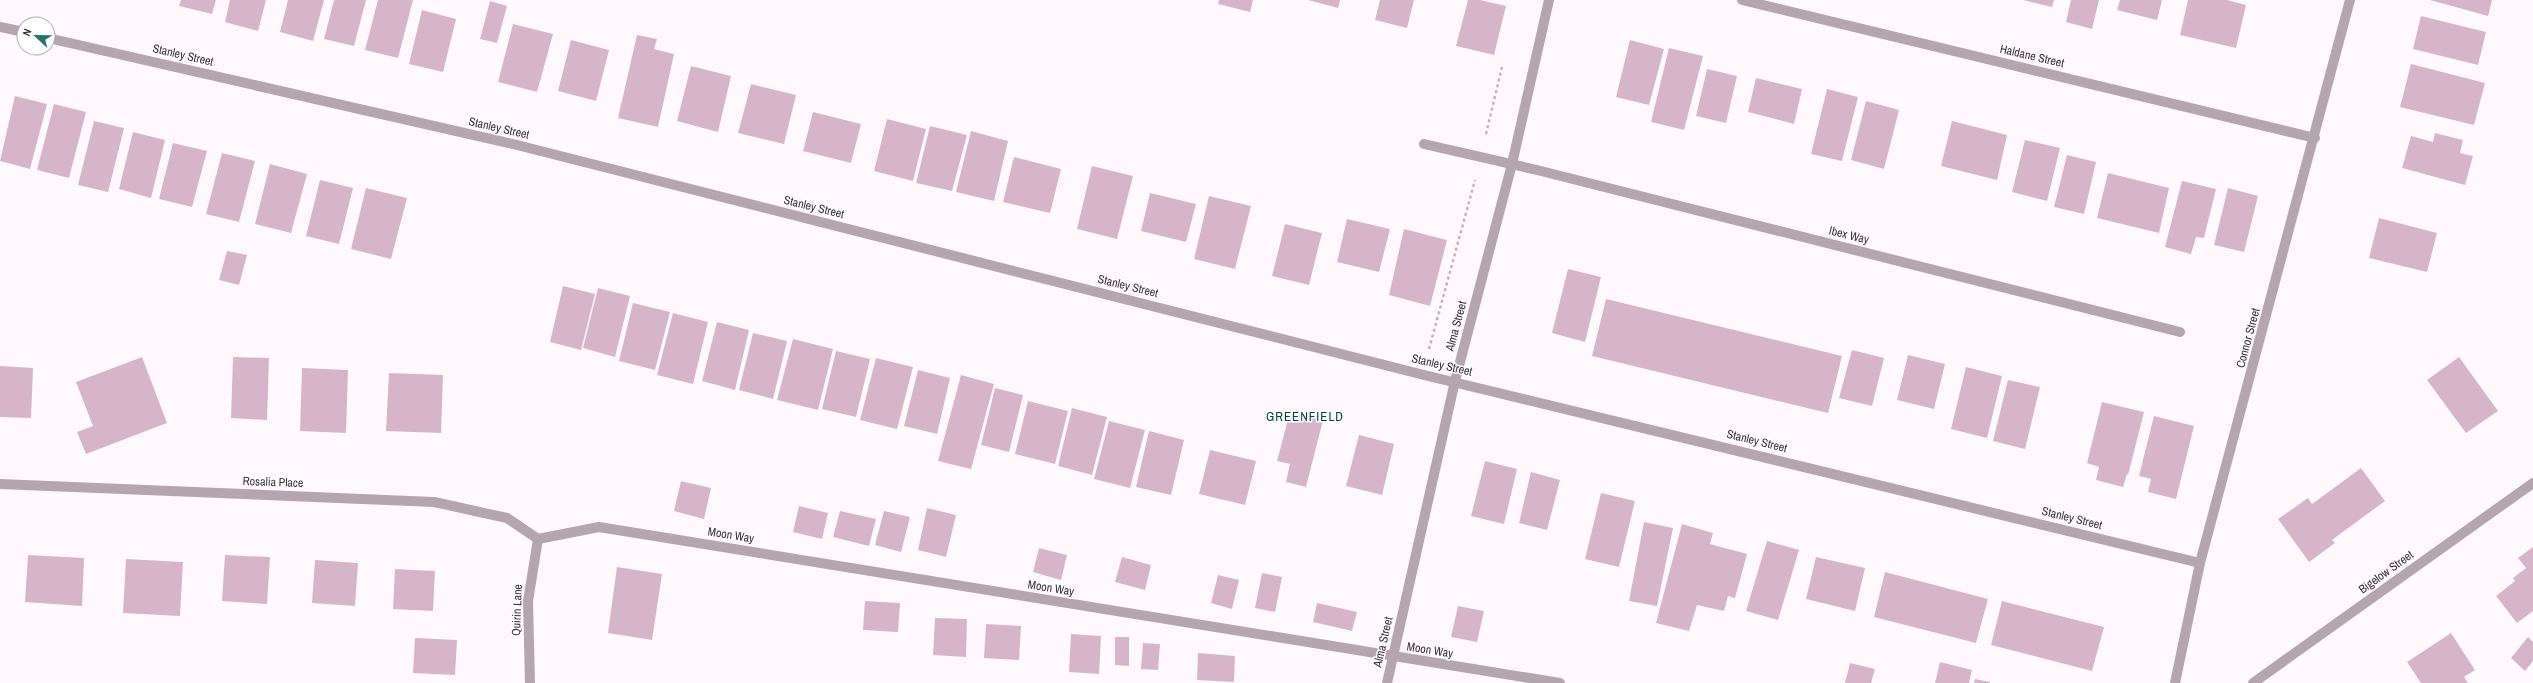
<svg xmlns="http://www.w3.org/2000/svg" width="2533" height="683" font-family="'Archivo Narrow',sans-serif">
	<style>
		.building { fill: #d7b5c8 }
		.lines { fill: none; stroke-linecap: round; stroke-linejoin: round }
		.path { stroke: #bfb5bb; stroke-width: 2.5; stroke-dasharray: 3 3; stroke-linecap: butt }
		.service { stroke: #b5a6ae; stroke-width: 10 }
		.minor { stroke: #b5a6ae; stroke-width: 10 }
		.tertiary { stroke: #b5a6ae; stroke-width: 10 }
		.labels { text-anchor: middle; stroke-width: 3; stroke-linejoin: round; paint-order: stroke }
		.street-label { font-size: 12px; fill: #3d2f37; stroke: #fff }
		.neighbourhood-label { font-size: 13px; letter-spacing: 1px; fill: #014441; stroke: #fff }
	</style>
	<rect width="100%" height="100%" fill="#fff8fc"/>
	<g class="building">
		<path d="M181 0H216L212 14 179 6Z"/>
		<path d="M230 0H266L258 31 225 22Z"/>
		<path d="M288 0H324L313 41 280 32Z"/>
		<path d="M334 0H366L354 46 324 39Z"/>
		<path d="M378 0H413L398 58 365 50Z"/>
		<path d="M1219 0H1253L1250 12 1218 4Z"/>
		<path d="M1308 0H1340L1338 8Z"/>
		<path d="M1380 0H1414L1407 28 1375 20Z"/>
		<path d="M1468 0H1480L1506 6 1494 55 1456 46Z"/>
		<path d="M2023 0H2054L2052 7Z"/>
		<path d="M2071 0H2099L2092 29 2066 22Z"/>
		<path d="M2120 0H2162L2157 20 2117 10Z"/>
		<path d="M2188 0H2227L2246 5 2236 48 2180 35Z"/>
		<path d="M2430 0H2492L2488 16Z"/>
		<path d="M490 1 507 6 497 43 480 39Z"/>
		<path d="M422 10 456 19 443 72 409 64Z"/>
		<path d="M2421 16 2486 32 2478 65 2413 49Z"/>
		<path d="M513 24 553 34 537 92 498 82Z"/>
		<path d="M637 35 657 39 654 49 674 54 658 127 618 118Z"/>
		<path d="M571 40 609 50 596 101 558 91Z"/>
		<path d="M1630 40 1664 49 1649 105 1616 97Z"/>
		<path d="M1669 48 1703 56 1684 130 1651 122Z"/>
		<path d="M2411 64 2485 83 2474 125 2400 107Z"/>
		<path d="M691 66 731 76 718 132 677 121Z"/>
		<path d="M1707 69 1737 76 1726 123 1696 116Z"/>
		<path d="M1756 78 1802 89 1794 124 1748 112Z"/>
		<path d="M751 84 796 95 784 144 738 133Z"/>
		<path d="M1827 89 1858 97 1842 161 1811 154Z"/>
		<path d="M15 96 47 104 30 169 0 161Z"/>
		<path d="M1866 101 1899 110 1884 169 1851 160Z"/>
		<path d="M54 104 86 112 69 178 37 170Z"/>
		<path d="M813 112 861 124 851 163 803 151Z"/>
		<path d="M887 119 926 129 913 181 874 171Z"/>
		<path d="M94 121 124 128 108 192 78 185Z"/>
		<path d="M1952 121 2007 135 1997 180 1941 166Z"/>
		<path d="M930 126 967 135 952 191 916 183Z"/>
		<path d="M971 131 1008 141 994 201 956 192Z"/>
		<path d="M133 132 165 140 151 198 119 189Z"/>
		<path d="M2435 133 2463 140 2460 153 2473 156 2465 185 2402 168 2411 136 2433 142Z"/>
		<path d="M2025 140 2060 148 2047 201 2012 192Z"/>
		<path d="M173 143 207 151 192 207 159 199Z"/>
		<path d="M222 153 255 161 239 222 206 214Z"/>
		<path d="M2067 155 2096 162 2084 214 2054 207Z"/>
		<path d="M1014 157 1061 169 1050 213 1003 202Z"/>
		<path d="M270 164 307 174 291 233 255 224Z"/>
		<path d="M1092 166 1133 176 1117 239 1077 229Z"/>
		<path d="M2108 173 2169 188 2159 233 2097 218Z"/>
		<path d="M320 180 353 188 339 244 306 236Z"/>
		<path d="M2182 181 2216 189 2204 238 2196 237 2191 254 2165 247Z"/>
		<path d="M366 188 407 198 391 259 351 249Z"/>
		<path d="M2228 188 2258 196 2244 252 2214 245Z"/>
		<path d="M1150 193 1196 204 1186 242 1141 231Z"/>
		<path d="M1209 196 1251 206 1235 269 1194 259Z"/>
		<path d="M2379 218 2437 233 2427 272 2369 258Z"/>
		<path d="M1347 219 1390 229 1379 272 1337 262Z"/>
		<path d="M1285 224 1322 233 1309 285 1272 276Z"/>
		<path d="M1404 229 1447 240 1430 306 1389 295Z"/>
		<path d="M227 251 247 255 239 285 219 280Z"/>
		<path d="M1568 269 1601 277 1585 342 1552 333Z"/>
		<path d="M563 286 595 294 581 350 550 342Z"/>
		<path d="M598 288 630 296 615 357 583 348Z"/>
		<path d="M1606 299 1842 356 1828 413 1592 356Z"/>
		<path d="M633 303 670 312 655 370 619 361Z"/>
		<path d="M673 313 708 322 693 384 657 375Z"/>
		<path d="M717 322 749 330 735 390 702 381Z"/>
		<path d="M753 333 787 341 773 399 739 390Z"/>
		<path d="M793 339 833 349 818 410 777 400Z"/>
		<path d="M1852 350 1884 358 1872 406 1839 398Z"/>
		<path d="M836 351 870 359 856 417 822 409Z"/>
		<path d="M1908 355 1945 364 1934 409 1897 400Z"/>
		<path d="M142 357 167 423 86 454 77 432 93 426 76 382Z"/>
		<path d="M233 357 269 358 267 420 231 418Z"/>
		<path d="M2459 357 2498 411 2466 433 2427 380Z"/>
		<path d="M876 358 913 367 897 429 860 420Z"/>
		<path d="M0 366 33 368 31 418 0 417Z"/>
		<path d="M1966 367 2002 376 1987 438 1951 429Z"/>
		<path d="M302 368 348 370 346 433 300 431Z"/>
		<path d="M918 370 950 378 937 434 904 426Z"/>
		<path d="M389 373 443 375 441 433 386 431Z"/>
		<path d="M961 375 994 384 971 469 938 461Z"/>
		<path d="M2008 380 2040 387 2025 449 1993 441Z"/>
		<path d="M995 388 1023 395 1009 452 981 445Z"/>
		<path d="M1028 401 1068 411 1055 464 1015 454Z"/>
		<path d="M2102 402 2144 412 2128 475 2127 474 2123 487 2096 480 2099 467 2087 463Z"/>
		<path d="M1072 408 1107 417 1092 475 1058 466Z"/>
		<path d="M1290 412 1323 420 1306 487 1286 482 1290 464 1277 461Z"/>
		<path d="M2154 416 2194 426 2176 499 2148 492 2151 479 2139 476Z"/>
		<path d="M1109 421 1145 430 1130 488 1094 479Z"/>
		<path d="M1149 431 1184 440 1171 495 1136 487Z"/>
		<path d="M1359 435 1394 444 1382 495 1346 486Z"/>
		<path d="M1210 450 1256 461 1245 505 1199 494Z"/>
		<path d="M1485 461 1517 469 1504 524 1471 516Z"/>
		<path d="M2361 468 2385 501 2332 540 2335 543 2309 562 2278 519 2308 498 2312 504Z"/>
		<path d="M1531 472 1560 480 1547 530 1519 523Z"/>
		<path d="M681 481 711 488 704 519 674 511Z"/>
		<path d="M1601 493 1635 501 1619 567 1585 559Z"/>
		<path d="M799 506 828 513 822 539 793 532Z"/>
		<path d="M927 508 956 515 946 557 918 550Z"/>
		<path d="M840 511 876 519 869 546 833 537Z"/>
		<path d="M884 511 910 517 901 552 875 545Z"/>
		<path d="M1644 522 1673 528 1657 606 1629 601Z"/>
		<path d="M1682 524 1713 533 1710 544 1747 554 1735 598 1728 596 1724 611 1697 605 1689 631 1656 623Z"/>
		<path d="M1767 541 1799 550 1778 620 1746 611Z"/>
		<path d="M2533 547V611L2517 623 2496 596 2515 581 2513 578 2526 568 2518 558Z"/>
		<path d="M1039 548 1067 555 1061 580 1033 572Z"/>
		<path d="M28 555 84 558 82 606 25 602Z"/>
		<path d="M225 555 270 557 267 604 222 601Z"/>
		<path d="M1122 557 1151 565 1145 590 1115 582Z"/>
		<path d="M1816 557 1865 568 1855 611 1806 599Z"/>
		<path d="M126 559 183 562 180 616 123 613Z"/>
		<path d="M315 560 358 563 355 606 312 603Z"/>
		<path d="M617 567 662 574 652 640 608 633Z"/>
		<path d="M395 569 435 571 433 611 393 609Z"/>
		<path d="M1885 572 1988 599 1976 643 1874 617Z"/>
		<path d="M1262 573 1282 577 1275 612 1255 608Z"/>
		<path d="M1218 575 1239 580 1232 609 1211 603Z"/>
		<path d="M865 601 900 603 898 632 863 630Z"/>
		<path d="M2002 601 2104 627 2092 671 1991 645Z"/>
		<path d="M1317 603 1357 612 1352 631 1313 622Z"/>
		<path d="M1458 606 1484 611 1477 642 1451 637Z"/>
		<path d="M935 618 967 619 966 657 933 655Z"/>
		<path d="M986 624 1021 626 1019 660 984 658Z"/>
		<path d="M2451 633 2475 670 2464 677 2468 683H2421L2407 662Z"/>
		<path d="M1071 634 1101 636 1099 674 1069 672Z"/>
		<path d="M1115 637H1129V666L1115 665Z"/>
		<path d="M2528 637 2533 642V661L2525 671 2511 658Z"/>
		<path d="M415 638 457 640 455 675 413 673Z"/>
		<path d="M1143 643 1160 644 1158 670 1141 669Z"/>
		<path d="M1198 653 1235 656 1234 682 1197 680Z"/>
		<path d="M1940 662 1972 670 1969 683H1935Z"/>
		<path d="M1850 663 1875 669 1871 683H1845Z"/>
		<path d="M1975 679 1990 682V683H1974Z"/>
	</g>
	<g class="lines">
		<g class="path">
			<path d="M1486 134 1502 67"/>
			<path d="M1429 349 1475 180"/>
		</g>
		<g class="service">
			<path d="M1424 144 1537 170 2180 332"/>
			<path d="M538 539 599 527 1560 683"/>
		</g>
		<g class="minor">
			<path d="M1742 0 2315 138"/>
			<path d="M0 27 24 32"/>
			<path d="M48 38 517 145 1424 375 2200 563"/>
			<path d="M0 484 434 502 507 518 538 539 528 601 530 683"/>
			<path d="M1387 683 1455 381 1512 164 1549 0"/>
			<path d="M2175 683 2200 563 2350 0"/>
		</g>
		<path class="tertiary" d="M2253 683 2533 483"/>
	</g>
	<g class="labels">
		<g class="street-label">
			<text transform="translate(183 55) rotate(13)" y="4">Stanley Street</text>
			<text transform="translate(2032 56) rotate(13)" y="4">Haldane Street</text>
			<text transform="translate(499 128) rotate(13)" y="4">Stanley Street</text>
			<text transform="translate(814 207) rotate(14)" y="4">Stanley Street</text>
			<text transform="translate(1849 235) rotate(14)" y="4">Ibex Way</text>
			<text transform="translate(1128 286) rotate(14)" y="4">Stanley Street</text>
			<text transform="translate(1456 326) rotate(-75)" y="4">Alma Street</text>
			<text transform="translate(2248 338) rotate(-75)" y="4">Connor Street</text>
			<text transform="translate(1442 365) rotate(13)" y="4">Stanley Street</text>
			<text transform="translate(1757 441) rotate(14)" y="4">Stanley Street</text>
			<text transform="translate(273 482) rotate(2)" y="4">Rosalia Place</text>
			<text transform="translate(2072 518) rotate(14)" y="4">Stanley Street</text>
			<text transform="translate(731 535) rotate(9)" y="4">Moon Way</text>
			<text transform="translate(2386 572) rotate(-36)" y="4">Bigelow Street</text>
			<text transform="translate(1051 588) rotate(9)" y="4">Moon Way</text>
			<text transform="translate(517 610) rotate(-88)" y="4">Quirin Lane</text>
			<text transform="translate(1383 642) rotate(-77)" y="4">Alma Street</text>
			<text transform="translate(1430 650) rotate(9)" y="4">Moon Way</text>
		</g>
		<g class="neighbourhood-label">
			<text x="1305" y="421">GREENFIELD</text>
		</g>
	</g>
	<g transform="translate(36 36) rotate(292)"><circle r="19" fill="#ffffff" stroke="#b1acaf"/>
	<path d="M0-3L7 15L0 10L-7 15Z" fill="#27716c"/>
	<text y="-6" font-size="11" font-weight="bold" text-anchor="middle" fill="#3d2f37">N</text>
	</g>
</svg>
